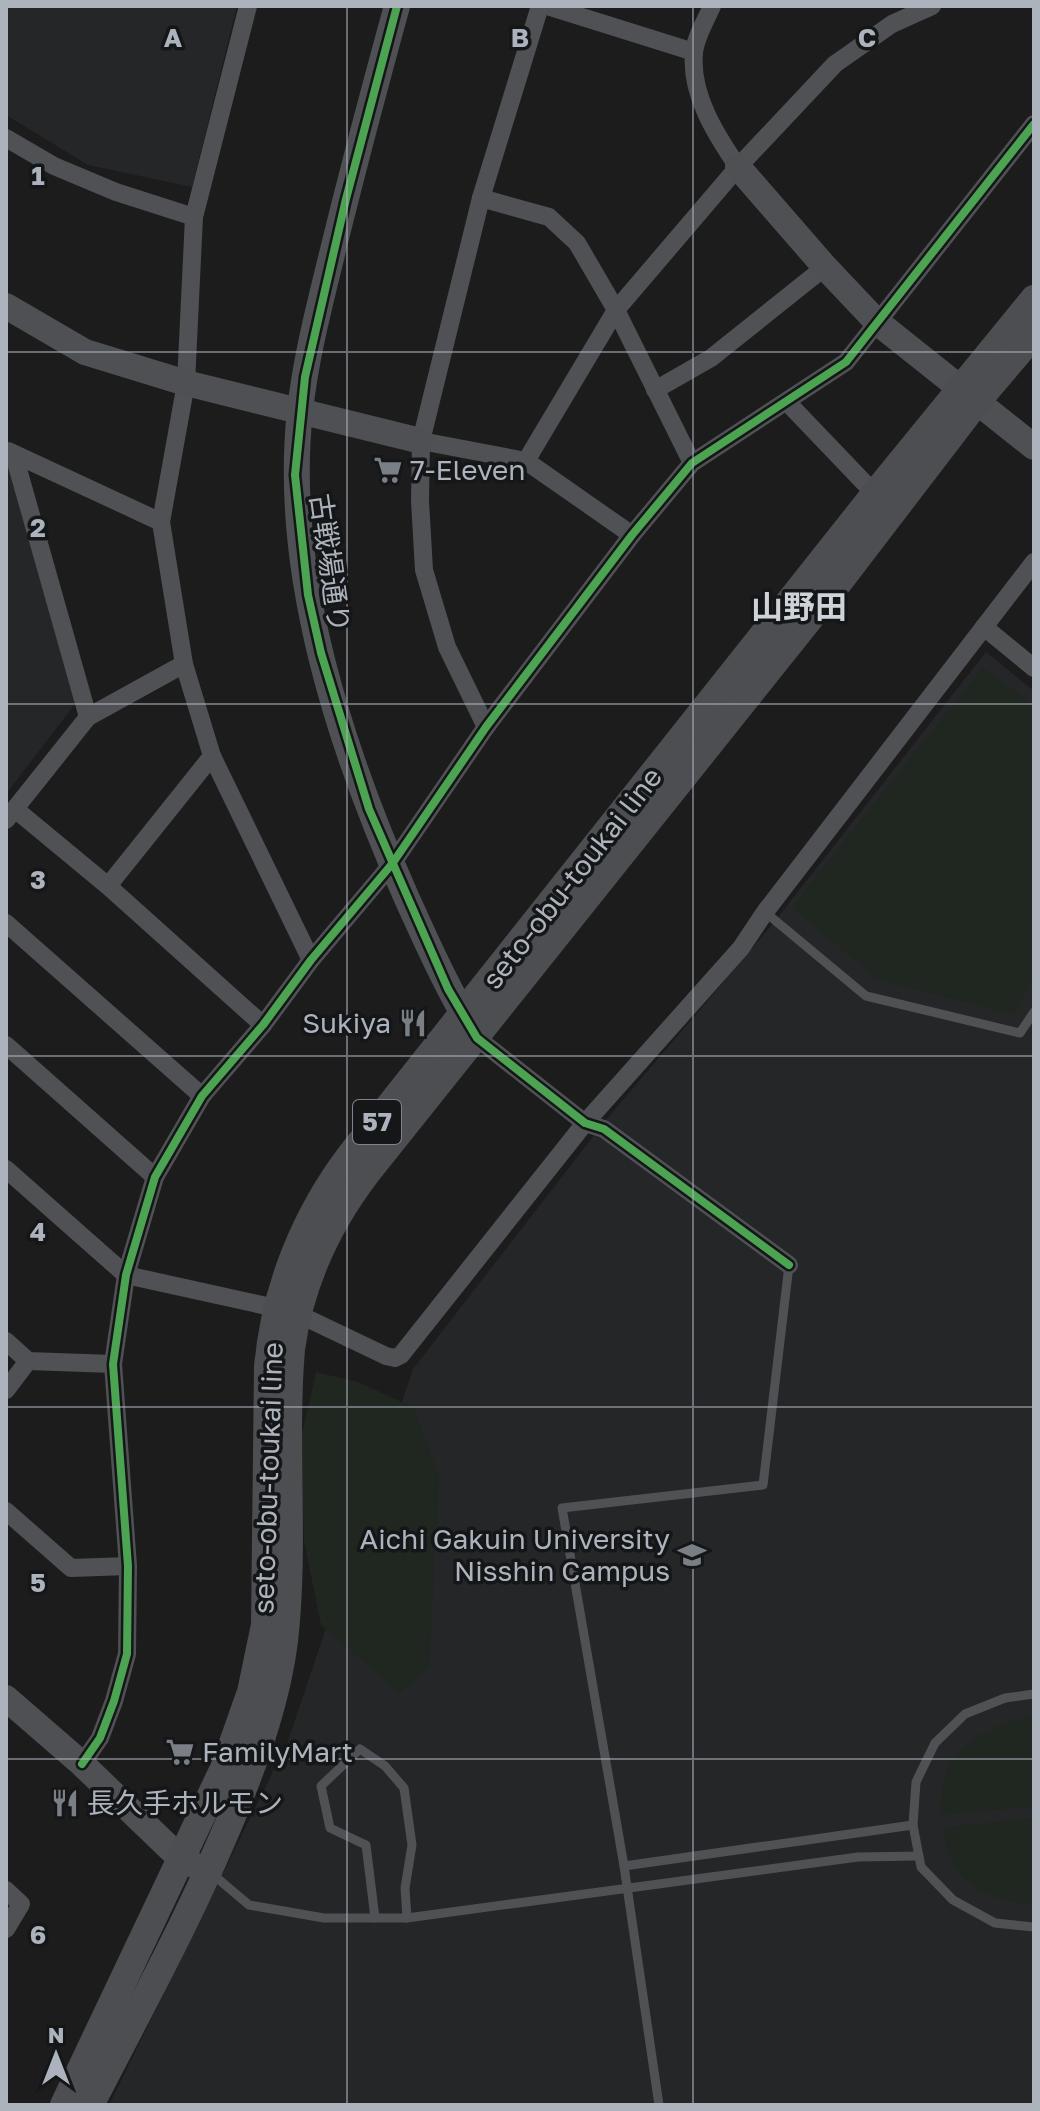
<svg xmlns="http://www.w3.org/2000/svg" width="1040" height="2111" font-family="'Golos Text','Noto Sans JP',sans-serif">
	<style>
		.built { fill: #252628 }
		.green { fill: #1f2720 }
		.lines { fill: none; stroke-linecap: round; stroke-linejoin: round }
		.lane { stroke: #505155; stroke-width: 9 }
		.street { stroke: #505155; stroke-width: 18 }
		.secondary { stroke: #4e5053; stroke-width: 26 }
		.primary { stroke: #4d4e51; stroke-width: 28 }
		.cycleway-casing { stroke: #151618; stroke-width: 13 }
		.cycleway { stroke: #4ca352; stroke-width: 8 }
		.grid { fill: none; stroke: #acb3bd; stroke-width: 2; stroke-opacity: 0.55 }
		.labels { text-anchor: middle; stroke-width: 7; stroke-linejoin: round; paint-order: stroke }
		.shield { fill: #151618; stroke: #7f848c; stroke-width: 2 }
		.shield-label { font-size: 26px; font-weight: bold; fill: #acb3bd }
		.poi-label { font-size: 28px; fill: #acb3bd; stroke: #151618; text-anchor: start }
		.street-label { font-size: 28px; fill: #acb3bd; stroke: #151618 }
		.quarter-label { font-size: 32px; font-weight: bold; fill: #ced2d9; stroke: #151618 }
		.grid-label { font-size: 26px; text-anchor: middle; font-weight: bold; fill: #acb3bd; stroke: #151618; stroke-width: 7; stroke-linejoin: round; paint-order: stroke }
	</style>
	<rect width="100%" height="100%" fill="#1c1c1c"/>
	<g class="built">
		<path d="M6 6H237L192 187 88 165 6 115Z"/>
		<path d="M6 464 10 467 78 700 6 794Z"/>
		<path d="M986 652 1034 691V2105H109L288 1741 413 1369 605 1121 771 926Z"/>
	</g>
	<g class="green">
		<path d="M983 668 1034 705V977L1014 1015 877 979 792 907Z"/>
		<path d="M316 1372 358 1382 413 1407 439 1476 429 1666 400 1693 321 1625 304 1541 301 1438Z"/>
		<path d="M1034 1717V1806L941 1815C941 1799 941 1781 949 1766 964 1737 1004 1720 1034 1717Z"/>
		<path d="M1034 1818V1905C979 1897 954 1886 942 1828Z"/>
	</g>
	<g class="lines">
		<g class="lane">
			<path d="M765 912 866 996 1020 1033 1034 1012"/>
			<path d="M1034 1694 1005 1698 965 1714 935 1743 916 1782 913 1825 921 1867 953 1900 995 1923 1034 1927"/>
			<path d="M624 1866 913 1825"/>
			<path d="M211 1873 249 1905 324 1918H407L858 1857 919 1856"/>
			<path d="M375 1918 366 1845 330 1828 321 1786 360 1749 385 1766 404 1788 412 1845 405 1888 407 1918"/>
			<path d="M659 2105 624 1866 562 1508 763 1485 789 1265"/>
		</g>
		<g class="street">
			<path d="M248 6 194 217 186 383 161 522 184 664 212 756 311 960"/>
			<path d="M547 6 694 52"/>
			<path d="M712 6C706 20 695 38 694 53 690 94 716 135 738 167"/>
			<path d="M6 138 54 166 116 192 194 217"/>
			<path d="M481 198 549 217 577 243 616 310 692 463"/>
			<path d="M655 390 711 358 825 267"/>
			<path d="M787 402 875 494"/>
			<path d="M421 441 526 461 632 535"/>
			<path d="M8 451 161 522"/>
			<path d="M14 455 88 717"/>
			<path d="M526 461 616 310 738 167 835 64 892 24 932 6"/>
			<path d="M984 627 1034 668"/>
			<path d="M486 727 447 647 424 570 420 501 421 441 481 198 540 6"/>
			<path d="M15 809 108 886 263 1025"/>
			<path d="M6 820 88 717 184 664"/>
			<path d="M108 886 212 756"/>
			<path d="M6 923 202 1096"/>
			<path d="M472 1029 477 1038 585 1123 604 1129 789 1265"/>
			<path d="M6 1045 155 1177"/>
			<path d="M6 1169 126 1275 276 1308"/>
			<path d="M298 1314 386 1356 395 1358 401 1355 585 1123 741 948 765 912 1034 562"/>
			<path d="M6 1341 28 1361 113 1364"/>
			<path d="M6 1390 28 1361"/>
			<path d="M6 1511 71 1568 128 1566"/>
			<path d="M82 1764 100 1738 114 1701 127 1654 128 1566 113 1364 126 1275 155 1177 202 1096 263 1025 311 960 392 864 486 727 632 535 692 463 846 362 1034 124"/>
			<path d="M6 1890 21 1904 6 1929"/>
		</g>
		<g class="secondary">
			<path d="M397 6C375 86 354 165 334 246 321 300 306 355 300 411 282 575 342 753 408 901 426 940 442 978 464 1015"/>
			<path d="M738 167 825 267 877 322 1034 447"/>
			<path d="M6 306 85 352 186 383 421 441"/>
			<path d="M6 1698 82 1764 181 1859 209 1872"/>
		</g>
		<g class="primary">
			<path d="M64 2105 225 1766 251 1692 265 1625 268 1367C275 1289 305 1214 353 1152L875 494 1034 299"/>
			<path d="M90 2105C141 2006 195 1908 237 1804 258 1751 277 1697 284 1641 295 1544 283 1446 291 1349 300 1283 328 1223 369 1170L841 579 978 400 1034 334"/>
		</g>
		<defs>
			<g id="cycleway">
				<path d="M397 6 346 199 305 377 295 475 308 595 321 653 369 809 448 989 477 1038 585 1123 604 1129 789 1265"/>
				<path d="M82 1764 100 1738 114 1701 127 1654 128 1566 113 1364 126 1275 155 1177 202 1096 263 1025 311 960 392 864 486 727 632 535 692 463 846 362 1034 124"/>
			</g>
		</defs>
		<use href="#cycleway" class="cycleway-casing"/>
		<use href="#cycleway" class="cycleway"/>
	</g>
	<path class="grid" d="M347 6V2105M693 6V2105M6 352H1034M6 704H1034M6 1056H1034M6 1407H1034M6 1759H1034"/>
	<defs>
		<symbol id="supermarket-bare" viewBox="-9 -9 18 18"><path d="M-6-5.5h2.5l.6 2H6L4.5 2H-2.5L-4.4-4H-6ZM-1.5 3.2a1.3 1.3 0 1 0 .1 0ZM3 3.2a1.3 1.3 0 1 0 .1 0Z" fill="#7a7e85" stroke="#151618" stroke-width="2.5" paint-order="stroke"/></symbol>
		<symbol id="restaurant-bare" viewBox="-9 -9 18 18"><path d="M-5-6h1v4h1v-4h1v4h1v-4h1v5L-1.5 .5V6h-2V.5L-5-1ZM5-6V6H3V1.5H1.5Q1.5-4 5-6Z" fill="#7a7e85" stroke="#151618" stroke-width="2.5" paint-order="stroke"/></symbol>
		<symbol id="university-bare" viewBox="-9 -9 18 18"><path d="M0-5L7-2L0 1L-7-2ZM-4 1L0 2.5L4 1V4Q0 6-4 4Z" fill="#7a7e85" stroke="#151618" stroke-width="2.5" paint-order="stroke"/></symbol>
	</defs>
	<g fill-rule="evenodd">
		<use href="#supermarket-bare" x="368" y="450" width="40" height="40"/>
		<use href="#restaurant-bare" x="393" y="1003" width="40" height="40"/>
		<use href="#university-bare" x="672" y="1535" width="40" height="40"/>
		<use href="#supermarket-bare" x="160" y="1732" width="40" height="40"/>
		<use href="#restaurant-bare" x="45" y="1783" width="40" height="40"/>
	</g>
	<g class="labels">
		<rect class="shield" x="353" y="1100" width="48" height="44" rx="6"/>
		<g class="shield-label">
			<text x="377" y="1131">57</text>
		</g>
		<g class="poi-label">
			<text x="410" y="480">7-Eleven</text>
			<text x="391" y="1033" text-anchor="end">Sukiya</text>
			<text x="670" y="1549" text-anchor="end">Aichi Gakuin University<tspan x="670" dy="32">Nisshin Campus</tspan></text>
			<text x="202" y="1762">FamilyMart</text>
			<text x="87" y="1813">長久手ホルモン</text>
		</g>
		<g class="street-label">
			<text transform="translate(330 563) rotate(82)" y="10">古戦場通り</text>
			<text transform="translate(572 878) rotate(-52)" y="10">seto-obu-toukai line</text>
			<text transform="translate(268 1478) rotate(-88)" y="10">seto-obu-toukai line</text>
		</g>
		<g class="quarter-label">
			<text x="799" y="618">山野田</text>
		</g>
	</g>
	<g class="grid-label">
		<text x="173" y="47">A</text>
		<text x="520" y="47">B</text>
		<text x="867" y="47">C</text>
		<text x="38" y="185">1</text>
		<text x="38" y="537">2</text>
		<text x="38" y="889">3</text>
		<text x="38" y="1241">4</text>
		<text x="38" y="1592">5</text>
		<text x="38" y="1944">6</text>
	</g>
	<rect width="1040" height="2111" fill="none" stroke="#acb3bd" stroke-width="16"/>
	<g transform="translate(56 2055)" stroke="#151618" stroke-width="6" paint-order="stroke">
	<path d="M0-6L14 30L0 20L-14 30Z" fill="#acb3bd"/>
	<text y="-12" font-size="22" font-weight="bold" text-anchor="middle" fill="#acb3bd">N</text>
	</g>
</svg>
